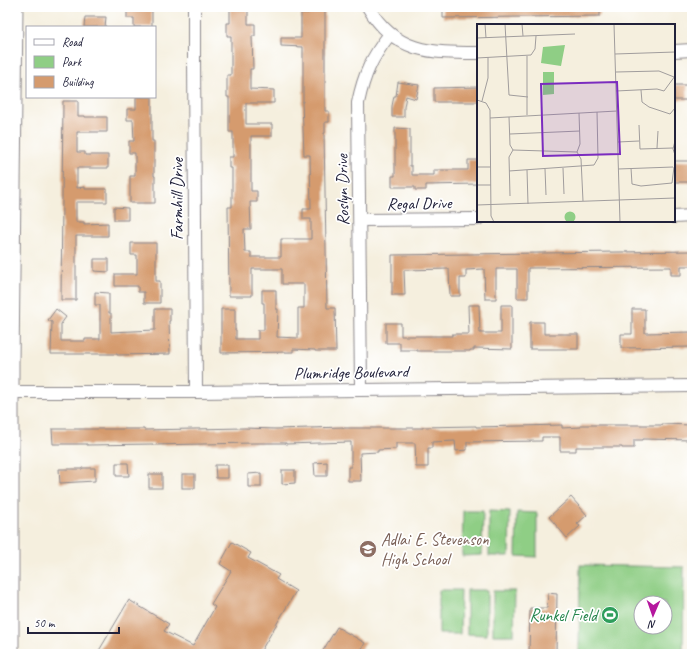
<svg xmlns="http://www.w3.org/2000/svg" width="699" height="661" font-family="Caveat,sans-serif">
	<style>
		.green { fill: #8fce85; stroke: #587860; fill-rule: evenodd }
		.building { fill: #d59b6e }
		.lines { fill: none; stroke-linecap: round; stroke-linejoin: round }
		.minor-casing { stroke: #8c888c; stroke-width: 14 }
		.tertiary-casing { stroke: #8c888c; stroke-width: 17 }
		.minor { stroke: #fff; stroke-width: 12 }
		.tertiary { stroke: #fff; stroke-width: 15 }
		.labels { text-anchor: middle; stroke-width: 3.5; stroke-linejoin: round; paint-order: stroke }
		.street-label { font-size: 17px; fill: #22223b; stroke: #fff }
		.education-label { font-size: 17px; fill: #785e54; stroke: #fff; text-anchor: start }
		.leisure-label { font-size: 17px; fill: #27864d; stroke: #fff; text-anchor: end }
		.inset-road { fill: none; stroke: #a19d9d; stroke-width: 1 }
		.view { fill: #7b2cbf; fill-opacity: 0.15; stroke: #7b2cbf; stroke-width: 2 }
		.inset-edge { fill: none; stroke: #22223b; stroke-width: 2 }
	</style>
	<rect width="100%" height="100%" fill="#fff"/>
	<filter id="ink" filterUnits="userSpaceOnUse"><feTurbulence type="fractalNoise" baseFrequency=".025" numOctaves="2"/><feDisplacementMap in="SourceGraphic" scale="8" xChannelSelector="R" yChannelSelector="G"/><feConvolveMatrix kernelMatrix="1 2 1 2 8 2 1 2 1" color-interpolation-filters="sRGB"/></filter>
	<filter id="wash" filterUnits="userSpaceOnUse"><feTurbulence type="fractalNoise" baseFrequency=".012" numOctaves="4" result="noise"/><feDisplacementMap in="SourceGraphic" scale="16" xChannelSelector="R" yChannelSelector="G"/><feGaussianBlur stdDeviation="0.9" result="paint"/><feColorMatrix in="noise" values="0 0 0 0 0 0 0 0 0 0 0 0 0 0 0 0 0 1.4 0 .05"/><feComposite in="paint" operator="in"/></filter>
	<g filter="url(#wash)">
		<rect width="100%" height="100%" fill="#f5efde"/>
		<g class="green">
			<path d="M463 511H483L482 555 462 556Z"/>
			<path d="M489 511 510 512 509 556H489Z"/>
			<path d="M517 512 537 513V557L516 556Z"/>
			<path d="M580 565 684 567 683 654H579ZM641 603H665V627H641Z"/>
			<path d="M439 590H461L460 634H439Z"/>
			<path d="M467 590H487V635L467 634Z"/>
			<path d="M493 591H515L514 635H493Z"/>
		</g>
		<g id="blocks">
			<g class="building">
				<path d="M127 7H152V27H134V18H127Z"/>
				<path d="M248 7V24H255V36H252L253 69H250V89L274 90V103H246V124H272V136H251V191H257V202H250L251 229H244L245 252H251V257H281V239H311V219H303V209H311L310 155H304L302 102H303V47L281 46V38H301V13H309V7H325V111H329V122H325V133H324L327 308H335L336 351H315V350L293 349V352L221 353V309H235V330H236V339H258V330H264V303H262V290H276V309H278L277 337 298 338V308H304V284H282V269H252V296H229L228 207H232V168H229V157H233V132H229V97H227V75H231V36H227V23H230V8Z"/>
				<path d="M443 7H600V16L443 18Z"/>
				<path d="M85 17H106L105 27H84Z"/>
				<path d="M398 82 419 85 416 99 406 96 404 107V117H392V106L394 96H396Z"/>
				<path d="M674 85H687L688 100H674Z"/>
				<path d="M478 87V102H434V88Z"/>
				<path d="M136 97H152V141H154V176H155V203H130V176H135V153H129V141H134L133 120H127V109H136Z"/>
				<path d="M63 101H78V116H85V117H107V132H77V152H85V155H108V168H77V188L85 187V189H107V202H76V222H84V224L108 223V236H76V300H61Z"/>
				<path d="M395 128 410 129V166H412V175H434V170H468V160H478V184L426 185V190H415V187H392V176H395Z"/>
				<rect x="674" y="161" width="18" height="21"/>
				<path d="M114 207 128 208V220H114Z"/>
				<path d="M131 243H156V281H160V303H144V292H138V286H115V274H137V255H131Z"/>
				<path d="M692 251V266H681V275H671V267L528 268V298H517V269H496V299H485L484 269 466 270V278H460V296H450L449 269 404 270 405 295H392V255Z"/>
				<path d="M94 259H109V272L94 271Z"/>
				<path d="M95 292 109 293V313H111V332L155 330V309H170V321H169L170 354 117 355V354H51L52 322 48 320 56 309 66 317 61 324V341H85V339H100V305H95Z"/>
				<path d="M468 305H479L480 333H501V305H512V349L474 348V350H470V351H417V350H400V343H386V323H401V336H452V334H469Z"/>
				<path d="M632 309H645V333L692 332V347L621 348V334H632Z"/>
				<path d="M530 322H544V334H578V349H530Z"/>
				<path d="M662 424 692 425V440L643 439V440H634V448H622V447H576V451H560V437H542V441L467 442V450L456 451 455 441 432 442V448H428V467H416L415 443H396V449L378 450V452L360 453 361 481H348V467H351V442L286 444V443H253L153 445V444L87 445V444H53L52 429H144V430L244 428 276 429 343 427V428H423V427L476 426V427L562 425V428L581 427V425H662Z"/>
				<path d="M327 462V476H315L314 463Z"/>
				<path d="M116 463H128L129 476H116Z"/>
				<path d="M215 465H228V478H216Z"/>
				<path d="M82 468H95V481L60 483 59 469H82Z"/>
				<path d="M282 470H295V483L282 484Z"/>
				<path d="M261 473V487H248V474Z"/>
				<rect x="149" y="474" width="13" height="14"/>
				<rect x="182" y="474" width="13" height="14"/>
				<path d="M571 497 587 515 577 524 580 526 567 538 549 517Z"/>
				<path d="M232 542 251 553 248 558 279 575 276 579 296 591 259 654H97L129 600 169 624 164 631 193 646 215 607 211 604 231 571 220 564Z"/>
				<path d="M548 593 557 594 556 654H529L530 608H547Z"/>
				<path d="M337 627 365 643 359 654H321Z"/>
			</g>
		</g>
	</g>
	<g filter="url(#ink)">
		<use href="#blocks" fill-opacity="0" stroke="#8c888c" stroke-width="1"/>
		<g class="lines">
			<defs>
				<g id="minor">
					<path d="M194 7V54L196 392"/>
					<path d="M368 7C395 53 430 53 478 53"/>
					<path d="M674 51 692 50"/>
					<path d="M674 217 692 216"/>
					<path d="M360 220 478 219"/>
					<path d="M361 389 358 103C364 74 372 57 390 34"/>
					<path d="M11 392H196L692 386"/>
				</g>
				<path id="tertiary" d="M11 654V364L15 7"/>
			</defs>
			<use href="#minor" class="minor-casing"/>
			<use href="#tertiary" class="tertiary-casing"/>
			<use href="#minor" class="minor"/>
			<use href="#tertiary" class="tertiary"/>
		</g>
	</g>
	<defs>
		<symbol id="school-disc" viewBox="-11 -11 22 22"><circle r="9.5" fill="#8d6e63" stroke="#fff"/><path d="M0-5L7-2L0 1L-7-2ZM-4 1L0 2.5L4 1V4Q0 6-4 4Z" fill="#fff"/></symbol>
		<symbol id="stadium-disc" viewBox="-11 -11 22 22"><circle r="9.5" fill="#2e9e5b" stroke="#fff"/><path d="M0-5a6.5 5 0 1 0 0 10a6.5 5 0 1 0 0-10ZM-3.5-1.8h7v3.6h-7Z" fill="#fff"/></symbol>
	</defs>
	<g fill-rule="evenodd">
		<use href="#school-disc" x="358" y="539" width="20" height="20"/>
		<use href="#stadium-disc" x="600" y="605" width="20" height="20"/>
	</g>
	<g class="labels">
		<g class="street-label">
			<text transform="translate(342 190) rotate(-91)" y="6">Roslyn Drive</text>
			<text transform="translate(177 199) rotate(-90)" y="6">Farmhill Drive</text>
			<text transform="translate(419 203) rotate(-1)" y="6">Regal Drive</text>
			<text transform="translate(351 372) rotate(-1)" y="6">Plumridge Boulevard</text>
		</g>
		<g class="education-label">
			<text x="381" y="545">Adlai E. Stevenson<tspan x="381" dy="20">High School</tspan></text>
		</g>
		<g class="leisure-label">
			<text x="597" y="621">Runkel Field</text>
		</g>
	</g>
	<g transform="translate(477 24)">
		<rect width="198" height="198" fill="#f5efde"/>
		<path d="M88 21 84 42 64 39 66 23ZM66 48H77V70L66 71ZM87.5 193a5.5 5.5 0 1 1 11 0a5.5 5.5 0 1 1-11 0Z" fill="#8fce85"/>
		<path class="inset-road" d="M8 0 9 14M28 0 32 71 51 73M45 0 46 12M137 0 143 198M0 14 98 10M138 30 198 28M50 32V91M0 34 54 31 58 25 59 12M139 48 182 47 197 53M164 66 165 78 172 83 193 90 198 84M139 67 180 65 187 67 198 52M0 76 9 79 13 86 14 192 17 198M5 77 11 54V33M32 93 33 121 36 126M13 94 140 87M162 101 163 125 196 124M33 110 103 107M198 117 196 125 198 131M141 118 162 117M180 124 181 107M36 126 100 128M100 128 104 135 106 177M100 128 103 120 102 89M0 143H14M86 144 87 170M154 144 155 160 164 162 195 159 197 143M68 145 69 171M141 145 196 143M50 146 51 180M32 147 117 141 121 134 120 88M0 161H14M33 172 32 133 36 126M0 181 198 174"/>
		<path class="view" d="M140 58 143 130 66 132 64 60Z"/>
		<rect width="198" height="198" class="inset-edge"/>
	</g>
	<rect width="699" height="661" fill="none" stroke="#fff" stroke-width="24"/>
	<rect x="26" y="26" width="130" height="72" fill="#ffffff" stroke="#a7a7b1"/>
	<rect x="34" y="39" width="20" height="6" fill="#ffffff" stroke="#a7a7b1"/>
	<text x="62" y="46" font-size="12" fill="#22223b">Road</text>
	<rect x="34" y="56" width="20" height="12" fill="#8fce85" stroke="#a7a7b1"/>
	<text x="62" y="66" font-size="12" fill="#22223b">Park</text>
	<rect x="34" y="76" width="20" height="12" fill="#d59b6e" stroke="#a7a7b1"/>
	<text x="62" y="86" font-size="12" fill="#22223b">Building</text>
	<g transform="translate(653 615) rotate(182)"><circle r="19" fill="#ffffff" stroke="#a7a7b1"/>
	<path d="M0-3L7 15L0 10L-7 15Z" fill="#b5179e"/>
	<text y="-6" font-size="11" font-weight="bold" text-anchor="middle" fill="#22223b">N</text>
	</g>
	<path d="M28 627v6h91v-6" fill="none" stroke="#22223b" stroke-width="2"/>
	<text x="34" y="627" font-size="12" fill="#22223b" stroke="#ffffff" stroke-width="3" paint-order="stroke">50 m</text>
</svg>
